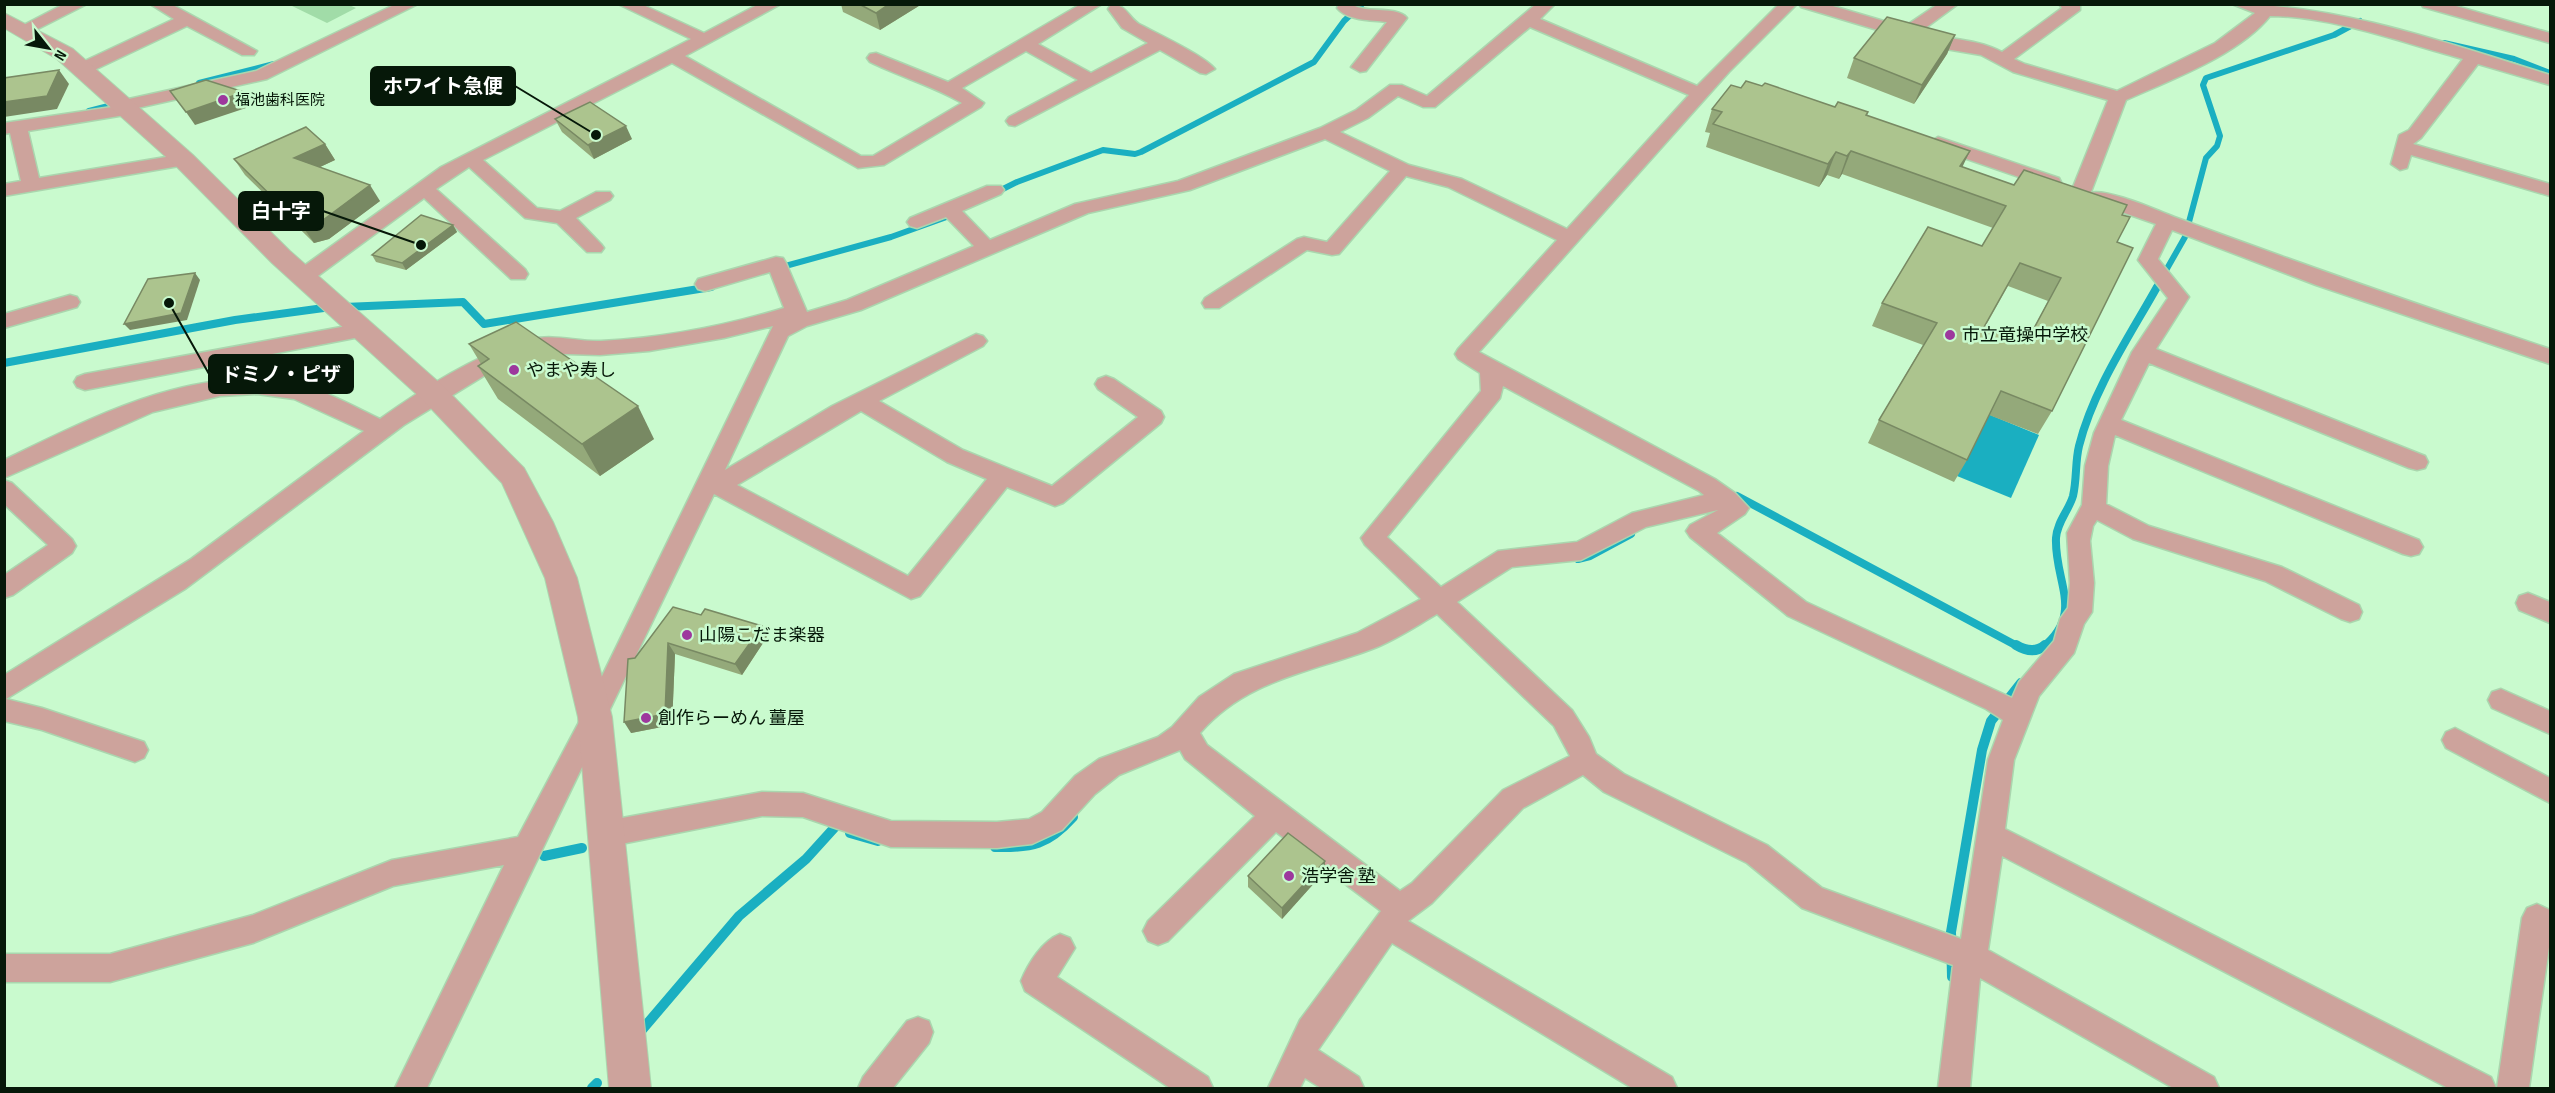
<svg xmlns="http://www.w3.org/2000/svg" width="2555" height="1093" font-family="'Sofia Sans Condensed','Noto Sans JP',sans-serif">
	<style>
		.green { fill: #a1dca8 }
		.water { fill: #1aafc1 }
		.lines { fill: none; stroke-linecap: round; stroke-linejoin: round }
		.stream-far2 { stroke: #1aafc1; stroke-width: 6 }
		.stream-far1 { stroke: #1aafc1; stroke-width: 8 }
		.stream { stroke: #1aafc1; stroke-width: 10 }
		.minor-casing { stroke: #aad6ae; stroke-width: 3 }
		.tertiary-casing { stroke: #aad6ae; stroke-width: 2 }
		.minor { fill: #cda39c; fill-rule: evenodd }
		.tertiary { fill: #cda39c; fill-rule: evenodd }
		.wall { fill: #94a97a; fill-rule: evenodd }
		.shaded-wall { fill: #788963 }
		.building { fill: #acc48e; stroke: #788963; stroke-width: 1.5; fill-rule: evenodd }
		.poi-dot { fill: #9d389d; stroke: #c9face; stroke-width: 2 }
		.labels { text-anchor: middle; stroke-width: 5; stroke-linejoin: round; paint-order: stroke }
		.far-poi-label { font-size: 15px; fill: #061809; stroke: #c9face; text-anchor: start }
		.poi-label { font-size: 18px; fill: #061809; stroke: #c9face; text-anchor: start }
		.leader { fill: none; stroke: #061809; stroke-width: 2 }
		.callout-dot { fill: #061809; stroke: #c9face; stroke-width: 2 }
		.callout { fill: #061809; stroke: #061809; stroke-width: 2 }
		.callout-label { font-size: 20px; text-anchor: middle; font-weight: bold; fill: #fff }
	</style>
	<rect width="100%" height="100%" fill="#c9face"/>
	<path class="green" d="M290 5H349L356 8 327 23Z"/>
	<path class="water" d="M1988 414 2039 435 2011 498 1957 476Z"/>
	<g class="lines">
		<g class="stream-far2">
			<path d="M2262 4 2280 7"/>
			<path d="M2444 43 2514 59 2550 73"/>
			<path d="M199 83 274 64"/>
			<path d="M89 111 120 103"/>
			<path d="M993 194 1017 182 1103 150 1135 154 1141 152 1314 62 1344 21 1362 4"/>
			<path d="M778 268 891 237 955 214"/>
			<path d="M702 288 711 287"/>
			<path d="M2156 288 2185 237 2206 158 2217 146 2220 136 2203 85 2206 78 2334 35 2360 21"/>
		</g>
		<g class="stream-far1">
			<path d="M344 307 463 302 484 324 711 287"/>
			<path d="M4 363 235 320 331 307"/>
			<path d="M1737 496 2019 647"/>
			<path d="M1578 559 1590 556 1631 534"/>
			<path d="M2043 647C2085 613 2054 581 2056 538 2057 522 2069 510 2073 496 2077 479 2075 462 2079 446 2093 390 2129 337 2157 287"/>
		</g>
		<g class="stream">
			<path d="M2016 645C2026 651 2036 653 2045 645"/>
			<path d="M850 833 878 841"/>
			<path d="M995 847C1032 848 1048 845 1073 817"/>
			<path d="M544 856 582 848"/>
			<path d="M1952 977 1951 932 1982 750 1991 721 2021 683"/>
			<path d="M641 1031 739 916 806 859 835 827"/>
			<path d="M592 1088 597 1083"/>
		</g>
		<defs>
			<g id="minor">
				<path d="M64 4H87L30 33H18L16 29Z"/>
				<path d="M150 4H171L257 51 254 55H242L187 26 88 73H76L73 69 76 65 174 19Z"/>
				<path d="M396 4H418L267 79 133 109 131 114 125 115 28 131 39 178 184 154 193 160 191 164 4 196V184L21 181 10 133 4 134V123L112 107 115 102 256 71Z"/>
				<path d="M618 4H641L704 33 759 4H781L685 56 861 156H873L962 103C933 86 900 77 870 62L867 58 870 54 876 53 948 82 1081 4H1102L1038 44 1091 73 1148 43 1122 28 1108 9 1110 6C1125 2 1128 17 1139 24 1156 33 1205 56 1215 69L1206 74 1200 73 1160 50 1015 126 1009 125 1006 121 1009 117 1078 80 1026 51 962 88 984 103 981 107 884 165 858 168 672 63 483 160 537 208 560 211 596 192H610L613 196 610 200 576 218 601 244 604 248 601 252H587L557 223 525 218 469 167 436 189 525 269 528 274 525 279H511L424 198 311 281H297L294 276 297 271 441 167 691 39Z"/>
				<path d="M1339 4H1356L1355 6C1369 13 1397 6 1407 18L1366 71 1360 72 1351 67 1387 22C1371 20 1348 21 1337 8Z"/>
				<path d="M1536 4H1555L1540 19 1697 86 1779 4H1797L1729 72 1479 352 1715 479 1735 493 1749 508 1745 514 1717 533 1806 602 2012 698 2019 682 2054 641 2060 619 2068 608 2070 583 2067 533 2082 505 2085 466 2094 433 2132 352 2168 298 2138 260 2156 224 2090 201 2087 197 2090 193C2108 188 2158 211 2177 218 2301 264 2425 307 2550 349V364L2316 285 2172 230 2158 259 2189 297 2156 349 2425 456 2428 462 2425 468 2417 470 2409 468 2149 363 2121 420 2419 540 2423 547 2419 554 2411 556 2403 554 2115 435 2108 466 2106 504 2149 526 2282 567 2359 605 2362 612 2359 619 2350 622 2341 619 2265 581 2133 539 2097 520 2093 526 2090 541 2094 583 2092 612 2084 624 2074 653 2039 696 2014 760 2005 829 2491 1077 2496 1088H2448L2002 856 1988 950 2214 1077 2219 1088H2173L1980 978 1970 1088H1938L1953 965 1802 908 1747 863 1604 792 1583 775 1523 808 1432 903 1408 921 1672 1077 1677 1088H1632L1392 943 1318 1050 1359 1077 1364 1088H1321L1305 1078 1300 1088H1268L1300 1020 1381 911 1276 832 1168 941 1158 945 1148 941 1143 931 1148 921 1255 816 1185 759 1180 750 1119 775 1095 794 1062 830 1032 844 997 848 891 847 803 817 762 816 606 847 596 843 592 834 596 825 606 821 762 792 803 793 891 821 997 822 1029 819 1042 812 1075 776 1099 759 1158 737 1172 727 1199 697 1234 674 1357 633 1421 599 1365 545 1361 538 1481 391 1480 373 1458 359 1455 354 1458 349 1557 240 1448 187 1406 176 1339 254 1332 255 1307 250 1219 308H1205L1202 303 1205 298 1297 239 1304 237 1327 242 1390 171 1325 139 1190 190 1088 213 861 310 807 326 788 336 725 470 832 406 976 334 983 336 987 341 983 346 879 401 963 450 1052 486 1138 417 1098 389 1095 384 1098 379 1106 376 1114 379 1161 411 1164 417 1161 423 1063 503 1055 506 1007 487 920 596 911 599 714 494 427 1088H395L504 865 393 886 253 943 110 982H4V954H110L253 915 392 860 518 837 586 709 773 326 724 338 649 351 600 355 534 353 487 374 404 425 185 589 6 699 42 708 144 742 148 750 144 758 135 762 42 730 4 721V675L191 559 364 431 294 399 257 394 220 396 153 412 4 478V460C92 418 195 362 296 384 325 390 353 406 380 419 422 389 481 351 532 339 555 334 578 342 601 341 662 338 725 326 784 308L770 272 705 291 698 289 695 284 698 279 776 257 783 258 786 263 807 312 847 300 974 246 946 217 917 228 910 226 907 222 910 218 987 186H1001L1004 190 1001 194 962 211 990 240 1075 204 1178 181 1320 128 1356 110 1390 85H1402L1427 96ZM1530 27 1689 95 1567 229 1462 179 1409 165 1340 132 1368 118 1398 96 1423 107H1435ZM1503 386 1699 491 1704 495 1632 513 1577 542 1498 551 1441 587 1387 537 1500 398ZM861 411 947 462 987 479 908 576 737 485ZM1718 510 1690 525 1686 531 1690 537 1788 616 1986 709 2003 720 1988 760 1961 939 1822 888 1767 845 1624 774 1596 754 1589 737 1572 710 1457 602 1512 567 1581 560 1646 527ZM1437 614 1554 726 1570 756 1503 790 1412 883 1400 891 1207 745 1200 733C1246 680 1308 673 1372 649 1394 641 1416 626 1437 614Z"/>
				<path d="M1799 4H1826L1904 27 1938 4H1958L1920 32C1947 40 1976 38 2002 52L2062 8 2059 4H2080V10L2014 59 2025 64 2117 91 2215 43 2255 13 2232 4C2338 4 2450 44 2550 75V85L2478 64 2421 138 2413 144 2550 184V196L2411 155 2407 168 2400 170 2391 164 2399 135 2409 130 2463 59C2403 43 2332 16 2270 16 2239 55 2170 80 2126 100L2091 192 2081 198 2071 192 2108 100 2013 72 1981 55 1934 47 1801 7Z"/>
				<path d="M2421 4H2449L2550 33V43L2423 7Z"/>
				<path d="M1938 137 2059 178 2061 182 2059 186H2045L1932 147 1929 143Z"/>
				<path d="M70 295 77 297 80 302 77 307 4 328V314Z"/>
				<path d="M363 323 370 325 373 330 370 335 85 390 77 387 74 382 77 377 85 374Z"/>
				<path d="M4 480 12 483 72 539 76 546 72 553 13 595 4 598V575L48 545 4 504Z"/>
				<path d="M2528 593 2550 602V623L2519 610 2516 603 2519 596Z"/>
				<path d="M2501 689 2550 711V734L2492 708 2488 700 2492 692Z"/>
				<path d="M2455 728 2550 778V803L2446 748 2442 740 2446 732Z"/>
				<path d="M2537 904 2550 910V940L2529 1088H2497L2522 918 2527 908Z"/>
				<path d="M1060 934 1070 938 1075 948 1057 977 1208 1077 1213 1088H1170L1025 991 1021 981C1028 964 1042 941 1060 934Z"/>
				<path d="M918 1017 929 1021 933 1032 929 1043 893 1088H858L863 1077 907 1021Z"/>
			</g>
			<path id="tertiary" d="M4 13 73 49 193 155 290 251 443 386 524 468 553 522 577 578 612 717 651 1088H609L578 717 545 578 502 483 423 400 272 263 175 165 57 59 4 28Z"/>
		</defs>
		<use href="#minor" class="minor-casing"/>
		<use href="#tertiary" class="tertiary-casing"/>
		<use href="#minor" class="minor"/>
		<use href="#tertiary" class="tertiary"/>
	</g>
	<g class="wall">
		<path d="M841 4H922L880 30 843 12Z"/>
		<path d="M1955 35 1947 54 1914 104 1847 78 1854 58Z"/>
		<path d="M1762 86 1835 107 1868 112 1867 116 1963 167 2014 185 2122 215 2117 242 2052 411 2038 434 1989 415 1967 460 1954 482 1868 443 1879 420 1923 345 1872 326 1882 303 1982 246 1993 228 1842 174 1839 179 1827 175 1819 187 1706 147 1710 133 1705 132 1712 109 1741 88ZM2008 286 2048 301 2026 343 1985 327Z"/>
		<path d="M555 119 632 139 594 159 562 132Z"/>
		<path d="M325 144 335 160 320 167 380 201 329 239 314 243 245 175 234 159Z"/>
		<path d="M453 225 457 232 406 270 376 262 372 255Z"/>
		<path d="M469 344 654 439 600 476 498 399 478 366 481 364Z"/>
		<path d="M701 615 767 637 742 675 675 654 672 725 631 733 635 658Z"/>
		<path d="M1325 871 1282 919 1248 887V876Z"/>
	</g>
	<g class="shaded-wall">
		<path d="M889 4H922L880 30 876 13Z"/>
		<path d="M1955 35 1947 54 1914 104 1922 85Z"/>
		<path d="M59 70 69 84 57 109 4 117V102Z"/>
		<path d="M244 92 252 106 195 125 186 112Z"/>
		<path d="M626 126 632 139 594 159 588 145Z"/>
		<path d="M325 144 335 160 305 174 294 158Z"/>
		<path d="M1851 151 1842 174 1839 179 1847 156Z"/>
		<path d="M1970 151 1959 174 1960 166Z"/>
		<path d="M1836 152 1827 175 1819 187 1828 164Z"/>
		<path d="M370 185 380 201 329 239 314 243 303 227Z"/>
		<path d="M453 225 457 232 406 270 402 263Z"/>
		<path d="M195 273 200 280 187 320 130 330 124 324Z"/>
		<path d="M638 406 654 439 600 476 582 444Z"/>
		<path d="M762 626 767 637 742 675 735 664Z"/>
		<path d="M668 643 675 654 672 725 631 733 624 722Z"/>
		<path d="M1325 861V871L1282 919V908Z"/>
	</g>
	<g class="building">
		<path d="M859 4H889L876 13Z"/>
		<path d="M1887 17 1955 35 1922 85 1854 58Z"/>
		<path d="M59 70 47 96 4 102V78Z"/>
		<path d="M206 80 244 92 186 112 170 91Z"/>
		<path d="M1746 81 1762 86 1765 83 1835 107 1838 102 1868 112 1866 115 1970 151 1960 166 2014 185 2024 170 2127 205 2122 215 2130 217 2117 242 2133 248 2052 411 2001 391 1967 460 1879 420 1937 323 1882 303 1928 227 1982 246 2006 206 1851 151 1847 156 1836 152 1828 164 1713 124 1722 112 1712 109 1731 85 1741 88ZM2020 263 2061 278 2026 343 1984 327Z"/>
		<path d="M590 102 626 126 588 145 555 119Z"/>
		<path d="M306 127 325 144 294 158 370 185 319 223 303 227 234 159Z"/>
		<path d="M421 215 453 225 402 263 372 255Z"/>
		<path d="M195 273 181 313 124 324 148 279Z"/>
		<path d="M516 322 638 406 582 444 478 366 489 359 469 344Z"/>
		<path d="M673 607 701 615 705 609 762 626 735 664 668 643 665 714 624 722 628 659 635 658Z"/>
		<path d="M1288 833 1325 861 1282 908 1248 876Z"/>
	</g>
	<g class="poi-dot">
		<circle cx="223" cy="100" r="6"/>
		<circle cx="1950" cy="335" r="6"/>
		<circle cx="514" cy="370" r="6"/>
		<circle cx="687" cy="635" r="6"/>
		<circle cx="646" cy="718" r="6"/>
		<circle cx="1289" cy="876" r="6"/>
	</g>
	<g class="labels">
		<g class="far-poi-label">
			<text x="235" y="105">福池歯科医院</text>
		</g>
		<g class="poi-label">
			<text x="1962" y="341">市立竜操中学校</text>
			<text x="526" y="376">やまや寿し</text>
			<text x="699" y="641">山陽こだま楽器</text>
			<text x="658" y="724">創作らーめん 薑屋</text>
			<text x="1301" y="882">浩学舎 塾</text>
		</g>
	</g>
	<path class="leader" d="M596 135L515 86M421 245L323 211M169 303L209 374"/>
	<g class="callout-dot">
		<circle cx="596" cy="135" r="6"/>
		<circle cx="421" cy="245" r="6"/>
		<circle cx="169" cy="303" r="6"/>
	</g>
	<g class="callout">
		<rect x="371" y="67" width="144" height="38" rx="6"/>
		<rect x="239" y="192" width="84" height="38" rx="6"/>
		<rect x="209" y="355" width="144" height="38" rx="6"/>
	</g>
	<g class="callout-label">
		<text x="443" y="93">ホワイト急便</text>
		<text x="281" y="218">白十字</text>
		<text x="281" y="381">ドミノ・ピザ</text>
	</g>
	<rect width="2555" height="1093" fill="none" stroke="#061809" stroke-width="12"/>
	<g transform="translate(48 48) rotate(121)" stroke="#c9face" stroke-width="4.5" paint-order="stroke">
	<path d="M0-4.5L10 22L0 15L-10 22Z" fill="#061809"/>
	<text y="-9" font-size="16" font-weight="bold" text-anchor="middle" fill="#061809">N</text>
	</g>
</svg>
